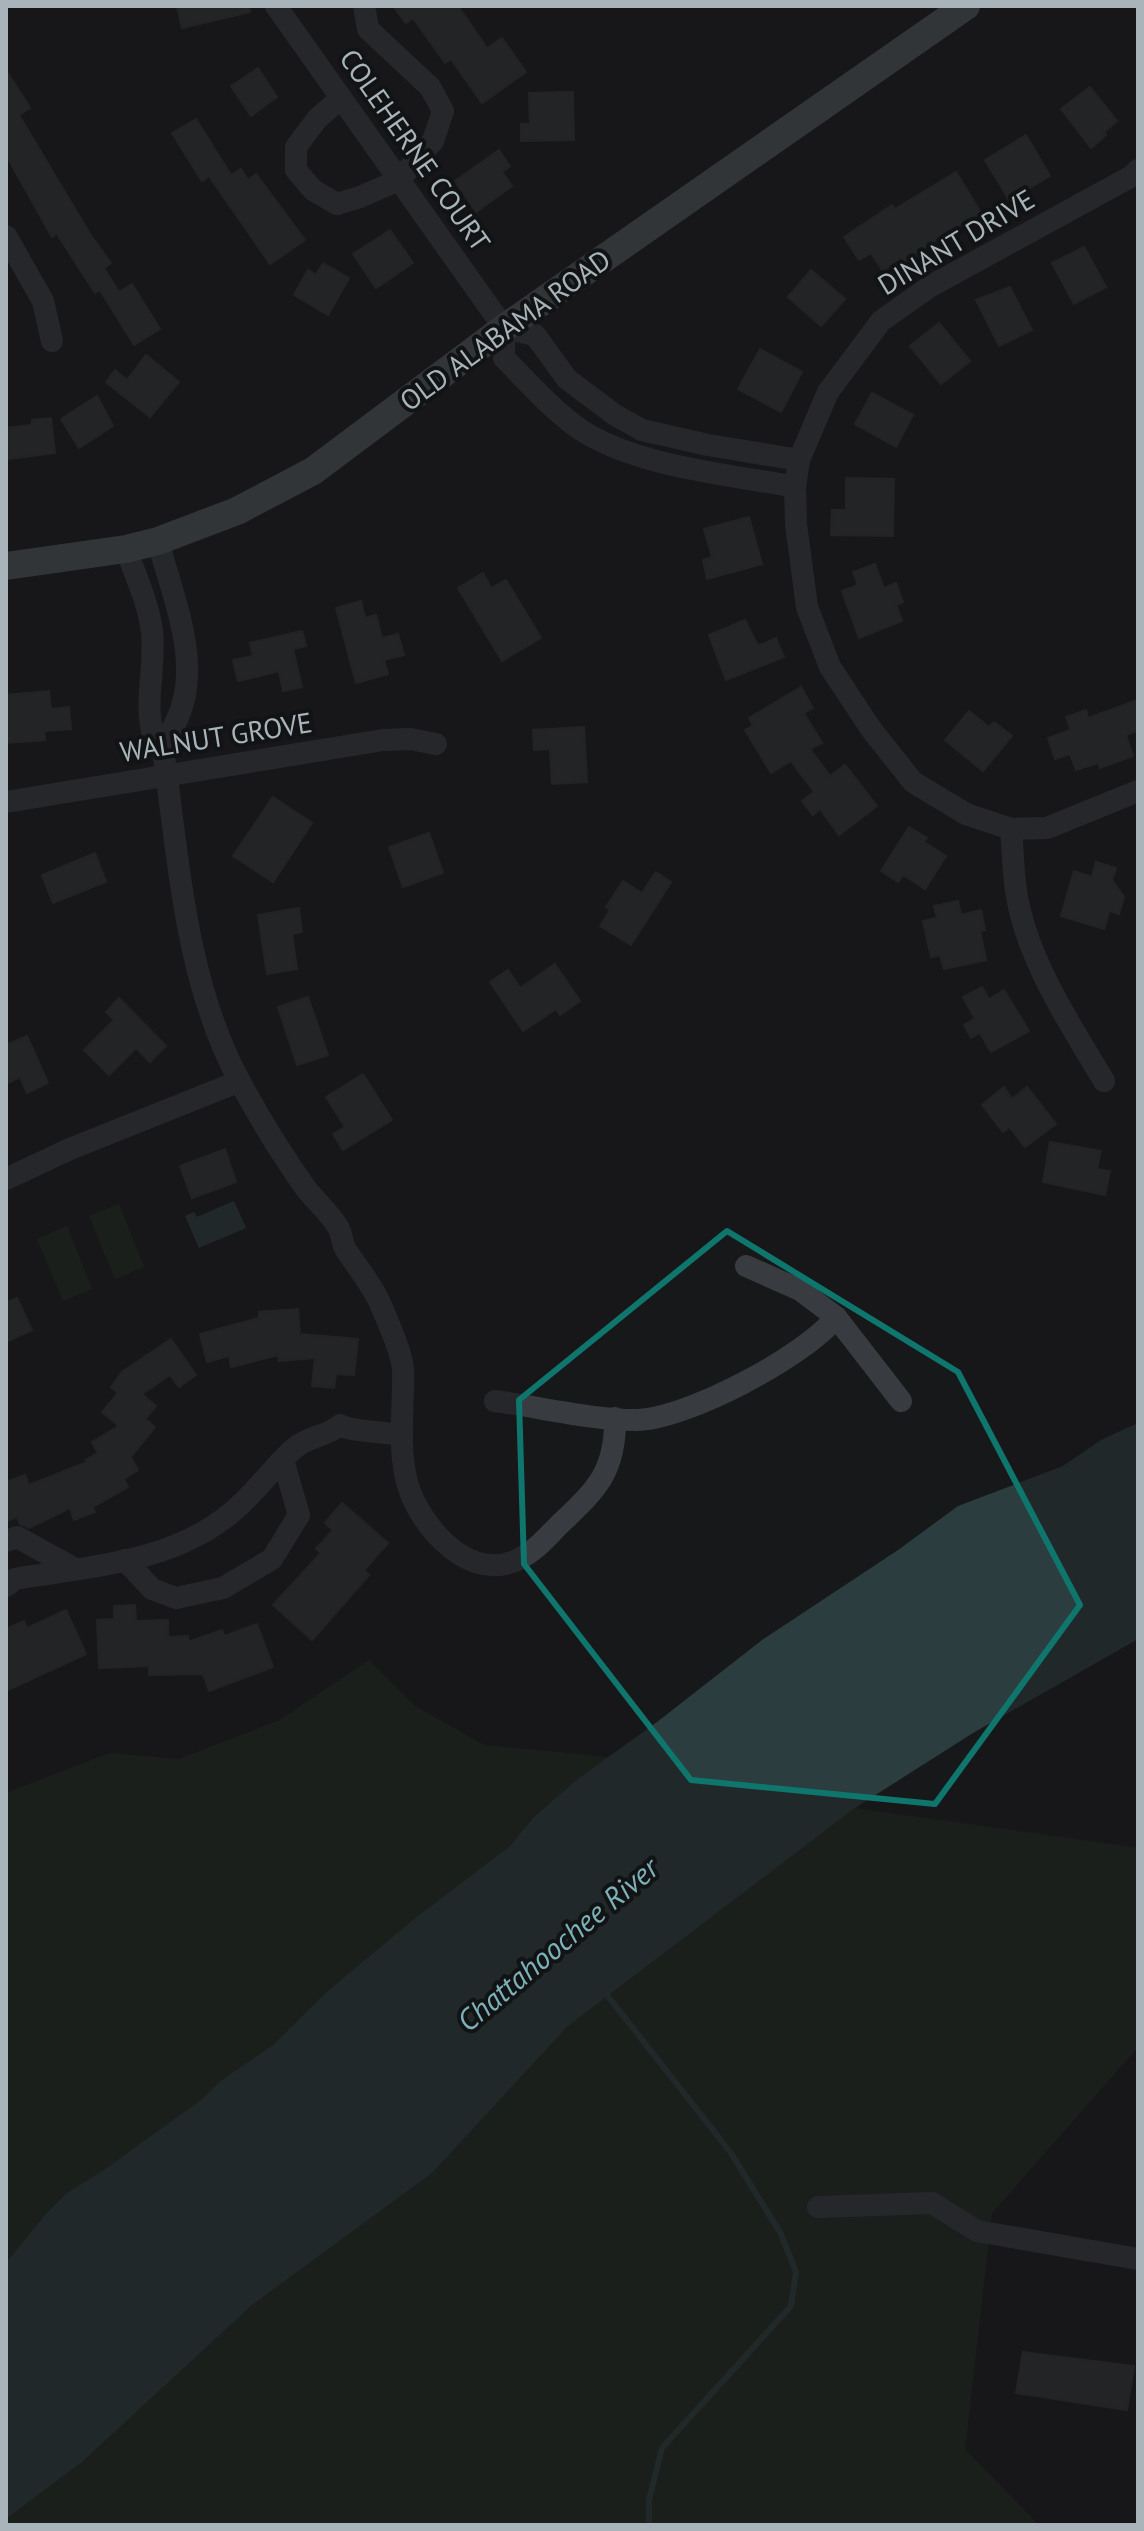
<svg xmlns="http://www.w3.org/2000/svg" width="1144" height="2531" font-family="'PT Sans',sans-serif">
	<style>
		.green { fill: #20281f }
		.water { fill: #2c3d3f }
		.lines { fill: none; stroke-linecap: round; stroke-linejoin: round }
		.stream { stroke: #2c3d3f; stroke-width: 6 }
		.building { fill: #323335; stroke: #313236; stroke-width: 2 }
		.minor { stroke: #383b3f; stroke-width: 22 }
		.major { stroke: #53595e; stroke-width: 28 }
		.marked { fill: none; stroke: #0f766e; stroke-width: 6; stroke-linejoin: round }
		.labels { text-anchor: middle; stroke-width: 8; stroke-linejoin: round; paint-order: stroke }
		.street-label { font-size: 28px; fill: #a8b4ba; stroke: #121314 }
		.water-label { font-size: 30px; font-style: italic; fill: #7db1b8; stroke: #121314 }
	</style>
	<rect width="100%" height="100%" fill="#171819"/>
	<g class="green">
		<path d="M119 1204 144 1267 115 1279 89 1216Z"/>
		<path d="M67 1226 92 1289 63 1301 37 1239Z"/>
		<path d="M369 1660 415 1706 484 1745 679 1764 6 2303V1793L110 1753 179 1759 278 1721Z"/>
		<path d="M855 1808 1138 1848V2047L992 2213 965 2449 1039 2525H6V2519L82 2462 252 2305 432 2173 568 2026Z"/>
	</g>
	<g class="water">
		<path d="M234 1201 246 1228 199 1248 185 1216 194 1212 197 1217Z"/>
		<path d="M1138 1423V1639L973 1733 855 1808 568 2026 432 2173 252 2305 82 2462 6 2519V2263L47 2213 67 2193 104 2170 201 2100 222 2080 273 2045 329 1990 413 1920 509 1847 534 1817 578 1779 657 1722 762 1640 898 1550 958 1506 1063 1466 1101 1440Z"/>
	</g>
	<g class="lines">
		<path class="stream" d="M603 1990 731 2153 781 2234 796 2272 791 2306 662 2448 649 2500V2525"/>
	</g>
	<g class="building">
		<path d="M177 6H249L250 12 182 28Z"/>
		<path d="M393 6H458L487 48 502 38 526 72 482 103 451 59 445 63 413 18 406 23Z"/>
		<path d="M258 68 277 97 251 116 231 86Z"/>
		<path d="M6 70 30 108 19 115 90 234 111 263 104 268 119 292 132 284 160 329 134 345 100 290 95 293 57 234 52 237 6 155Z"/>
		<path d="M1090 87 1117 121 1104 132 1106 135 1091 148 1061 109Z"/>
		<path d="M573 92 574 140 521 141V124H530L529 93Z"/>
		<path d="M196 119 231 175 241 169 248 180 256 174 305 240 270 264 209 176 202 181 172 133Z"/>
		<path d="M1026 135 1050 176 1009 200 985 160Z"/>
		<path d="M499 150 510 166 502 172 512 186 476 212 455 181Z"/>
		<path d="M956 172 981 213 922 249 924 252 904 265 900 259 883 271 871 253 859 260 844 237 892 205 895 209Z"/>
		<path d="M390 230 413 263 376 288 353 254Z"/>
		<path d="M1084 247 1106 287 1074 304 1052 263Z"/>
		<path d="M323 263 349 278 328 315 294 295 308 270 316 275Z"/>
		<path d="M811 270 845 299 821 326 788 297Z"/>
		<path d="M1010 287 1032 330 999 346 976 300Z"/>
		<path d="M939 323 970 361 941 384 910 346Z"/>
		<path d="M760 349 802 372 781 412 738 389Z"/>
		<path d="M146 355 179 382 150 417 106 382 115 370 127 380Z"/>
		<path d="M872 393 913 415 896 447 855 424Z"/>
		<path d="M97 396 113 426 79 448 61 419Z"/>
		<path d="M51 418 55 453 8 459 6 428 32 425V420Z"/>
		<path d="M846 478 894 479 893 536 831 535 832 510H846Z"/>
		<path d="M749 517 762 564 707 579 703 560 712 557 704 529Z"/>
		<path d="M875 564 884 588 896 583 903 602 896 605 902 621 859 638 842 591 858 585 853 572Z"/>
		<path d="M483 573 491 588 506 580 541 638 502 661 458 588Z"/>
		<path d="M361 601 365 618 376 615 382 638 398 634 404 655 384 660 388 674 356 683 336 608Z"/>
		<path d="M745 620 758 646 776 638 784 657 726 680 709 635Z"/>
		<path d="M302 631 306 646 293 649 302 687 283 691 279 671 238 681 233 660 253 656 250 643Z"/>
		<path d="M801 687 813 708 804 713 822 743 810 749 830 776 845 765 877 806 839 835 820 809 813 815 802 801 814 792 791 761 771 773 745 730 753 726 749 718Z"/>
		<path d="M49 691 51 709 69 707 71 729 44 731 45 740 6 743V695Z"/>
		<path d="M1138 700V730L1126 735 1133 756 1100 768 1098 763 1076 770 1070 754 1055 759 1048 738 1071 730 1066 717 1086 710 1088 718Z"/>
		<path d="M969 711 989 727 994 722 1012 736 983 771 945 740Z"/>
		<path d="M584 727 587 782 552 784 550 749 534 750 533 730Z"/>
		<path d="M273 797 312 823 273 882 233 856Z"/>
		<path d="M909 827 927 838 924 842 946 856 925 889 903 875 898 882 881 871Z"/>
		<path d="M429 833 443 873 403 887 389 847Z"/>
		<path d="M95 853 106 882 53 903 42 875Z"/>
		<path d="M1096 862 1116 868 1112 880 1124 897 1119 914 1109 911 1104 929 1061 916 1074 871 1092 877Z"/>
		<path d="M656 872 671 882 631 945 600 926 610 910 606 907 623 881 642 893Z"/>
		<path d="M958 901 961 915 981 910 985 930 980 931 986 960 944 969 940 955 931 957 923 921 937 918 934 906Z"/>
		<path d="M299 908 302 932 292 934 297 969 267 974 258 915Z"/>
		<path d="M555 964 580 1001 560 1015 556 1009 523 1031 490 982 508 970 520 988Z"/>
		<path d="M982 987 989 999 1004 990 1029 1031 991 1052 980 1033 971 1038 964 1025 975 1019 963 997Z"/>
		<path d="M308 997 328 1055 297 1065 278 1007Z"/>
		<path d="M119 998 166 1046 150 1062 136 1048 109 1075 84 1050 114 1020 106 1012Z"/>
		<path d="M27 1036 48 1083 27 1093 20 1077 6 1084V1045Z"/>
		<path d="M363 1074 392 1120 343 1150 333 1134 345 1127 326 1097Z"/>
		<path d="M1004 1087 1012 1099 1027 1087 1056 1124 1025 1147 1009 1127 1003 1132 982 1105Z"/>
		<path d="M1050 1142 1101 1151 1097 1169 1110 1171 1105 1195 1043 1182Z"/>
		<path d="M225 1149 236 1182 192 1198 180 1166Z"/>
		<path d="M17 1298 32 1330 6 1342V1303Z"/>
		<path d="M298 1309 300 1334 358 1339 354 1375 336 1374 334 1388 312 1386 315 1358 279 1361 278 1355 231 1367 229 1356 207 1362 200 1334 259 1318V1312Z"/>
		<path d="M171 1339 196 1375 179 1387 170 1375 142 1394 156 1406 145 1419 155 1427 131 1457 138 1470 124 1479 128 1487 93 1507 95 1512 74 1520 70 1508 29 1528 20 1524 17 1517 6 1521V1482L25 1475 29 1485 87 1462 86 1460 98 1453 92 1442 119 1426 102 1412 118 1393 111 1387 122 1372Z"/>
		<path d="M342 1503 388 1543 364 1570 369 1575 312 1640 273 1605 321 1553 316 1549 333 1530 325 1523Z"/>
		<path d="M135 1605 136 1621 168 1620V1637L188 1636V1642L222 1630 224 1636 257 1624 273 1667 209 1691 203 1674 149 1675V1666L99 1668 97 1620 114 1619V1606Z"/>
		<path d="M66 1610 86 1654 6 1691V1629L24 1621 27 1628Z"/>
		<path d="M1023 2352 1134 2366 1127 2410 1016 2393Z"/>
	</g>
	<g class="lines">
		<g class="minor">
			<path d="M276 6 504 328"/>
			<path d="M341 98 317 119 296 147V170L313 190 337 204 360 197 399 180 433 141 443 111 430 87 368 29 364 6"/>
			<path d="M1138 170 1132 176 929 287 881 321 828 392 799 460 795 487 796 524 807 607 830 667 871 729 913 782 966 814 1011 829 1047 828 1138 791"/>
			<path d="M6 236 43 301 52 341"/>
			<path d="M504 328V358C528 382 553 411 581 430 638 467 728 474 795 487"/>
			<path d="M504 328 535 335 567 379 615 415 642 430 708 445 799 460"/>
			<path d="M158 541C175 606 212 684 162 743"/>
			<path d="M126 549C135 575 149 604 152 632 156 668 143 704 154 738L162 743C179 857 184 979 240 1082 259 1117 284 1158 307 1190 317 1202 330 1214 338 1227 342 1234 342 1243 346 1250 357 1267 370 1282 379 1301 386 1317 402 1352 403 1369 404 1405 398 1442 406 1478 415 1520 464 1580 512 1562 531 1556 545 1539 559 1525 596 1490 616 1472 615 1418"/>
			<path d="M6 802 383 740 410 739 436 744"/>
			<path d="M1011 829C1013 851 1013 875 1017 897 1029 963 1070 1024 1104 1081"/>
			<path d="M6 1179 70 1149 240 1081"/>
			<path d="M746 1266 800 1290 836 1317 901 1401"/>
			<path d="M495 1401C539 1407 593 1420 636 1420 685 1420 806 1356 836 1317"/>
			<path d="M6 1541 17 1537 75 1569"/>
			<path d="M125 1560 152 1589 176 1598 223 1588 272 1559 299 1515 283 1460"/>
			<path d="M6 1586 15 1579C90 1566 171 1563 231 1513 256 1493 273 1466 296 1447 310 1436 328 1436 340 1425 352 1432 386 1432 402 1435"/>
			<path d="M818 2207 932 2203 977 2231 1138 2259"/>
		</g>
		<path class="major" d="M6 566 126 549 158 541 237 511 313 471 504 328 966 6"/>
	</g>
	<path d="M0 0H1144V2531H0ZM727 1231 958 1372 1080 1605 935 1804 691 1780 524 1564 519 1400Z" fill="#171819" fill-opacity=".55" fill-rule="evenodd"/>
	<path class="marked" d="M727 1231 958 1372 1080 1605 935 1804 691 1780 524 1564 519 1400Z"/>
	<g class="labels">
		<g class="street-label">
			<text transform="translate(415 150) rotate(55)" y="10">COLEHERNE COURT</text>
			<text transform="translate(956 242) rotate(-31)" y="10">DINANT DRIVE</text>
			<text transform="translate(505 330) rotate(-36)" y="10">OLD ALABAMA ROAD</text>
			<text transform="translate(216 737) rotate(-9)" y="10">WALNUT GROVE</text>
		</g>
		<g class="water-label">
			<text transform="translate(558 1945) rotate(-40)" y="10">Chattahoochee River</text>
		</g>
	</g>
	<rect width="1144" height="2531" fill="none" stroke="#a8b4ba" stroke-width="16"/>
</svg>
